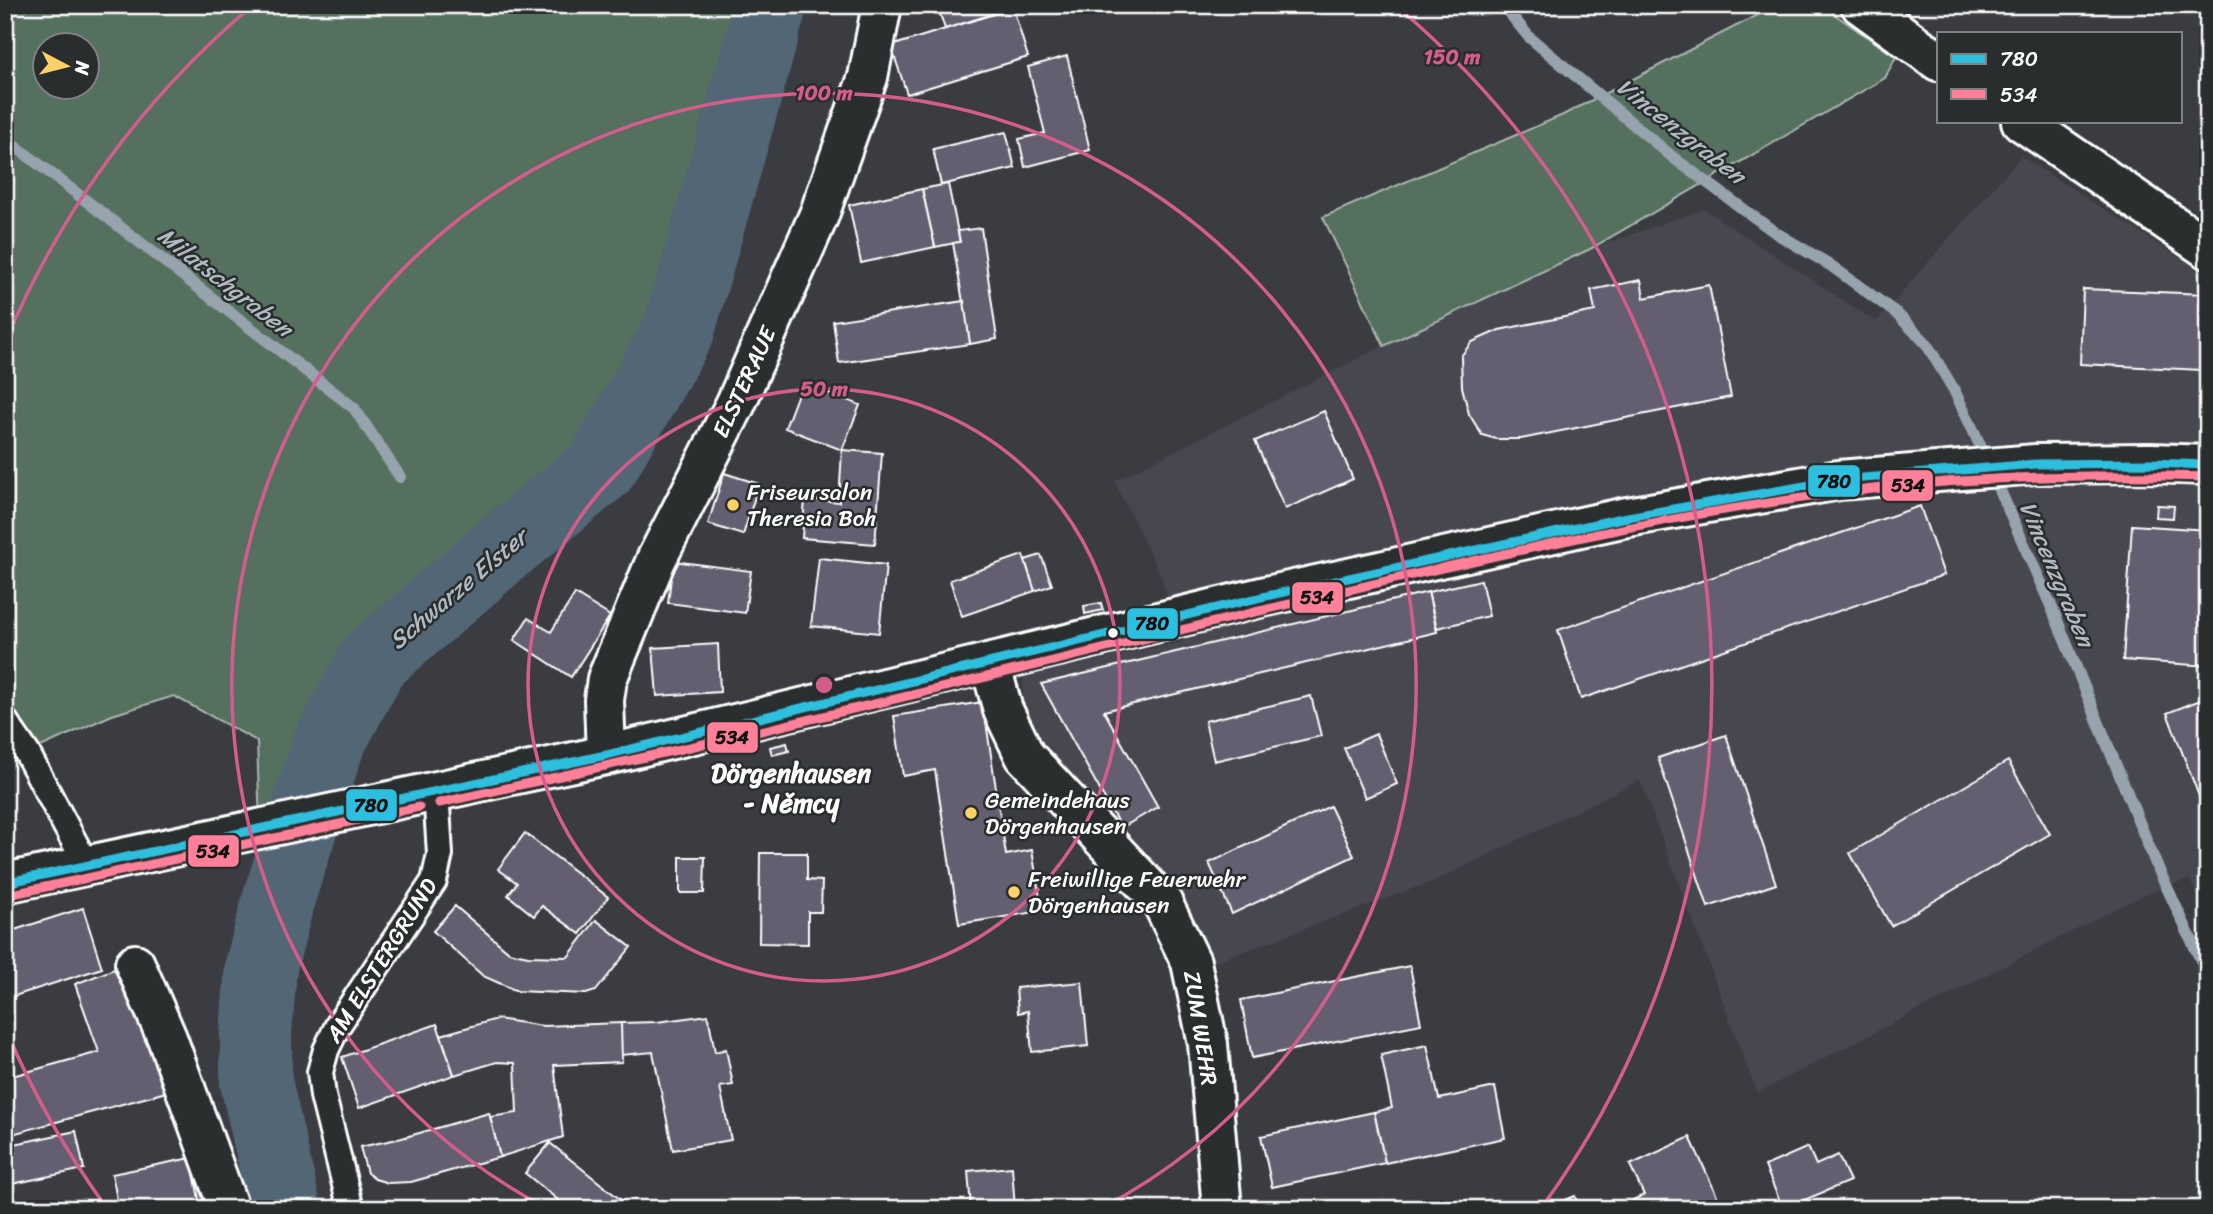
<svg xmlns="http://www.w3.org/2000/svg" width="2213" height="1214" font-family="Sriracha,sans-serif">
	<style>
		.built { fill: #474650 }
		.green { fill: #546f5e; stroke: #aab7ae; stroke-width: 2; fill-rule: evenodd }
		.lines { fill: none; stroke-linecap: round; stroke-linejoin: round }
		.stream { stroke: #97a3ad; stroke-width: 12 }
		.river { stroke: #526676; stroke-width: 72 }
		.building { fill: #645f70; stroke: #fff; stroke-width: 2 }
		.service-casing { stroke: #fff; stroke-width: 30 }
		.minor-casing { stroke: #fff; stroke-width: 44 }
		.secondary-casing { stroke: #fff; stroke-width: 44 }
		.service { stroke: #2a2d2e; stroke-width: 24 }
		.minor { stroke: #2a2d2e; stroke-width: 38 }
		.secondary { stroke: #2a2d2e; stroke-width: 38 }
		.bus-1-casing { stroke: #2a2d2e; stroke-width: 14 }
		.bus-2-casing { stroke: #2a2d2e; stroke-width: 14 }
		.bus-1 { stroke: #2dbfdf; stroke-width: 9 }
		.bus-2 { stroke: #ff8098; stroke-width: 9 }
		.ring { fill: none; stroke: #d45d8c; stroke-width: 3.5 }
		.poi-dot { fill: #ffd166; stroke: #2a2d2e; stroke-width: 2.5 }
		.bus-dot { fill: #fff; stroke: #2a2d2e; stroke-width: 2.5 }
		.labels { text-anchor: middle; stroke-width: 5; stroke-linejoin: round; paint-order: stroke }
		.street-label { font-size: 23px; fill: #fff; stroke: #2a2d2e }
		.poi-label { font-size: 23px; fill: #fff; stroke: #2a2d2e; text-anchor: start }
		.water-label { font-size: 24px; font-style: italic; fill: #b1bac1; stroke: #2a2d2e }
		.quarter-label { font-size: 26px; font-weight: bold; fill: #fff; stroke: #2a2d2e }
		.centre { fill: #d45d8c; stroke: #2a2d2e; stroke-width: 3.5 }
		.ring-label { font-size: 21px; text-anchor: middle; font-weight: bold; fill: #d45d8c; stroke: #2a2d2e; stroke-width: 5; stroke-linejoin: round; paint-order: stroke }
		.line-badge { stroke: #2a2d2e; stroke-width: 2.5 }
		.pale-badge-label { font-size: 19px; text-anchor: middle; font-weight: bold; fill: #111 }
	</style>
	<rect width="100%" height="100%" fill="#3b3c42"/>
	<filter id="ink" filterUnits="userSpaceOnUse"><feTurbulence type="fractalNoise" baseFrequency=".0143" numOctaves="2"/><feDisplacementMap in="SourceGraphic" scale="14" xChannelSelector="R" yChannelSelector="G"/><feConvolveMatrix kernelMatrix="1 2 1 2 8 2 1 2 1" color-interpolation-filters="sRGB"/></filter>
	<g filter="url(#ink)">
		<path class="built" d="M2021 156 2208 276V915L2189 879 2143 895 1757 1093 1640 780 1439 879 1193 970 1025 756 1023 677 1181 642 1161 576 1114 481 1383 346 1590 249 1704 209 1876 322Z"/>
		<g class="green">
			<path d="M5 5H771L679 330 601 468 502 549 372 662 329 743 309 817 260 827 257 741 174 696 112 715 27 753 5 721ZM46 46H88V88H46Z"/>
			<path d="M1777 5H1821L1896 57 1885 78 1590 249 1384 346 1323 217 1563 115Z"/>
		</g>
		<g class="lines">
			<g class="stream">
				<path d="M1503 5 1529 37 1675 159 1776 233 1830 265 1896 313 1926 343 1954 390 1975 434 2052 608 2156 864 2208 975"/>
				<path d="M5 138 354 408 400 477"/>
			</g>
			<path class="river" d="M285 1209 256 1082V1033L261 966 280 894 329 743 372 662 502 549 601 468 679 330 771 5"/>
		</g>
		<g class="building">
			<path d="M937 5H1022L945 29Z"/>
			<path d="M1013 8 1028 57 907 94 891 46Z"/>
			<path d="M1067 56 1090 150 1025 167 1019 139 1045 133 1028 67Z"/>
			<path d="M1006 132 1015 168 941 185 933 149Z"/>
			<path d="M948 184 960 242 935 247 922 189Z"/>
			<path d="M922 189 935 247 861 263 849 205Z"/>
			<path d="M981 228 997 339 970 344 953 243 960 242 958 231Z"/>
			<path d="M1641 280 1644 298 1709 285 1731 397 1521 439H1496L1482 435 1469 414 1462 387 1461 356 1472 342 1499 330 1595 311 1591 290Z"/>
			<path d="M2083 289 2206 294 2202 370 2080 364Z"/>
			<path d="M964 301 970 344 839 363 833 321Z"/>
			<path d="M802 383 860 405 842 450 785 428Z"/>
			<path d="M1324 411 1353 479 1285 509 1255 441Z"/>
			<path d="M842 450 882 453 875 544 802 538 805 499 839 502Z"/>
			<path d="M724 473 759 484 743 535 708 524Z"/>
			<path d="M2157 505 2174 506 2173 518 2156 517Z"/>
			<path d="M1920 506 1944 575 1581 699 1558 630Z"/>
			<path d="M2132 525 2208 530V666L2123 660Z"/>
			<path d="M1023 555 1035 591 962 616 950 580Z"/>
			<path d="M1041 555 1052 585 1035 591 1025 560Z"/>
			<path d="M819 558 886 565 879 633 811 626Z"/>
			<path d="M673 561 751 571 745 613 668 603Z"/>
			<path d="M1481 580 1489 616 1437 628 1428 592Z"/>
			<path d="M1428 592 1437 632 1104 711 1158 807 1121 828 1041 684Z"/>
			<path d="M575 594 610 616 571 677 514 640 528 618 551 632Z"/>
			<path d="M1101 603 1103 610 1085 614 1084 606Z"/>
			<path d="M718 644 720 692 657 696 653 648Z"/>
			<path d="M1311 696 1321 736 1214 761 1205 721Z"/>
			<path d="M2208 697V817H2207L2167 713Z"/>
			<path d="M983 702 1006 855 1032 850 1042 911 959 924 935 770 903 776 894 716Z"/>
			<path d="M1376 734 1397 784 1365 798 1344 748Z"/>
			<path d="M1726 735 1776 884 1708 907 1658 758Z"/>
			<path d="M787 743 789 751 772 755 770 747Z"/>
			<path d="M2008 761 2050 834 1891 926 1850 853Z"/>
			<path d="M1330 806 1354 856 1232 914 1209 863Z"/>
			<path d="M525 833 608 897 580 934 542 906 534 916 508 895 517 883 498 869Z"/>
			<path d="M760 853H807V880L822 881 821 912H808V944L759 943Z"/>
			<path d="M680 857H705L704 893H680Z"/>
			<path d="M455 906 509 952 528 956 568 957 596 920 631 947 596 991 586 994 517 991 483 976 433 931Z"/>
			<path d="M83 908 102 968 5 999V933Z"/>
			<path d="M122 966 170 1091 5 1136V1078L99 1052 75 984Z"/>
			<path d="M1410 966 1421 1024 1252 1058 1241 1000Z"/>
			<path d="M1082 982 1088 1046 1032 1052 1028 1011 1018 1013 1016 988Z"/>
			<path d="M708 1015 715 1052 726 1049 733 1085 720 1087 731 1140 673 1150 653 1052 621 1055V1023L657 1022Z"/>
			<path d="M497 1019 543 1026 621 1023 622 1062 554 1065 563 1137 500 1157 490 1117 517 1113 515 1063 497 1062 454 1075 441 1035Z"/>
			<path d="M437 1024 454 1075 359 1108 342 1057Z"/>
			<path d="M1427 1045 1439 1099 1495 1087 1505 1138 1385 1163 1374 1112 1392 1108 1381 1055Z"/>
			<path d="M1374 1112 1385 1163 1272 1187 1261 1136Z"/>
			<path d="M489 1113 500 1157 411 1182 388 1183 375 1179 367 1173 360 1147 402 1138Z"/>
			<path d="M76 1131 84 1169 7 1185 5 1174V1146Z"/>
			<path d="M1690 1137 1723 1209H1637L1633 1200 1644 1195 1630 1165Z"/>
			<path d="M550 1143 631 1208 569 1209 525 1173Z"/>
			<path d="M1808 1147 1816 1165 1838 1155 1850 1181 1783 1209 1765 1166Z"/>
			<path d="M191 1158 201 1209H119L112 1174Z"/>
			<path d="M1012 1167 1015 1209H971L968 1171Z"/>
			<path d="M1575 1196 1580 1209H1543Z"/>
			<path d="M476 1199 508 1209H472Z"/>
		</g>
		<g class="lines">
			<defs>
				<g id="service">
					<path d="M5 721 27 753 86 864"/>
					<path d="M351 1209 323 1096 320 1072 326 1050 338 1025 434 881 440 854 436 791"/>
				</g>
				<g id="minor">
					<path d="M1861 5 1938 61"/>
					<path d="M2021 121 2208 249"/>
					<path d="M990 663 1003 710 1025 756 1162 902 1191 962 1208 1044 1222 1209"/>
					<path d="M606 755 604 700 607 679 656 560 736 403 819 215 868 77 882 5"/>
					<path d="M135 964 167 1038 229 1209"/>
				</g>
				<path id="secondary" d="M5 883 606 755 1262 597 1622 518 1839 480 2036 464 2151 463 2208 465"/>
			</defs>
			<use href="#service" class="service-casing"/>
			<use href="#minor" class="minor-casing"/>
			<use href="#secondary" class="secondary-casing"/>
			<use href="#service" class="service"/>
			<use href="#minor" class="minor"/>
			<use href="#secondary" class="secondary"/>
			<defs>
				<path id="bus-1" d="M5 883 606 755 1262 597 1622 518 1839 480 2036 464 2151 463 2208 465"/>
				<g id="bus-2">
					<path d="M439 803C542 780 645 758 748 734 916 695 1083 653 1251 613 1459 564 1669 511 1882 488 1990 476 2099 474 2208 477"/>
					<path d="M8 895 419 807"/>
				</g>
			</defs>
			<use href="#bus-1" class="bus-1-casing"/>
			<use href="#bus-2" class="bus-2-casing"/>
			<use href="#bus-1" class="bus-1"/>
			<use href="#bus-2" class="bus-2"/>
		</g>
	</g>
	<g class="ring">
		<circle cx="824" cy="685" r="296"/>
		<path d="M546 1208A592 592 0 1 1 1102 1208"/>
		<path d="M106 1207A888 888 0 0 1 7 1032M7 338A888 888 0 0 1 247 10M1401 10A888 888 0 0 1 1542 1207"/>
	</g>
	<g class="poi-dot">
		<circle cx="733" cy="505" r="7"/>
		<circle cx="971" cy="813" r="7"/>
		<circle cx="1014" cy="892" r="7"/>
	</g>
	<circle class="bus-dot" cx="1113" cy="633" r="6"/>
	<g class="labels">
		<g class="street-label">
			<text transform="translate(744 382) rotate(-65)" y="8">ELSTERAUE</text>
			<text transform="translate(381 960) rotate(-58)" y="8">AM ELSTERGRUND</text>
			<text transform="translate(1201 1028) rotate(81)" y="8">ZUM WEHR</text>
		</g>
		<g class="poi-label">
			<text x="747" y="500">Friseursalon<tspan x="747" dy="26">Theresia Boh</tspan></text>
			<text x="985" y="808">Gemeindehaus<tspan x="985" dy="26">Dörgenhausen</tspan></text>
			<text x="1028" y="887">Freiwillige Feuerwehr<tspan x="1028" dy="26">Dörgenhausen</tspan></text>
		</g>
		<g class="water-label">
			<text transform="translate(1681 131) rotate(38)" y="8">Vincenzgraben</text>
			<text transform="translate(225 282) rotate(38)" y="8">Milatschgraben</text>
			<text transform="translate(2057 574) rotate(67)" y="8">Vincenzgraben</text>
			<text transform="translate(458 589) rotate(-40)" y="8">Schwarze Elster</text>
		</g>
		<g class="quarter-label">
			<text x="791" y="782">Dörgenhausen<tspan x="791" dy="30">- Němcy</tspan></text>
		</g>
	</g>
	<circle cx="824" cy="685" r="10" class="centre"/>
	<g class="ring-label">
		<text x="1452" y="64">150 m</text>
		<text x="824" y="100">100 m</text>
		<text x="824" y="396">50 m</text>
	</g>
	<g class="line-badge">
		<rect x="1807" y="464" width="54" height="34" rx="7" fill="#2dbfdf"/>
		<rect x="1881" y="469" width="53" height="33" rx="7" fill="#ff8098"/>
		<rect x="1291" y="581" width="53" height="33" rx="7" fill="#ff8098"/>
		<rect x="1126" y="607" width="53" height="33" rx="7" fill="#2dbfdf"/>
		<rect x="706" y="721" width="53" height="33" rx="7" fill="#ff8098"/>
		<rect x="345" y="788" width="53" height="34" rx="7" fill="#2dbfdf"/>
		<rect x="187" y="834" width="53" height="34" rx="7" fill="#ff8098"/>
	</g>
	<g class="pale-badge-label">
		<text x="1834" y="488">780</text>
		<text x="1908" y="492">534</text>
		<text x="1317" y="604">534</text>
		<text x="1152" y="630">780</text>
		<text x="732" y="744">534</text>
		<text x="371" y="812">780</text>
		<text x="213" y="858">534</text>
	</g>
	<rect width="2213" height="1214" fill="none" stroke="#2a2d2e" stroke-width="28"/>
	<rect x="14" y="14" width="2185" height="1186" fill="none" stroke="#fff" stroke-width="2.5" filter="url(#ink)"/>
	<rect x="1937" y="32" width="245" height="91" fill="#2a2d2e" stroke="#7f8182" stroke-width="2"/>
	<rect x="1951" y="54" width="35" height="10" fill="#2dbfdf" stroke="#7f8182" stroke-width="2"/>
	<text x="2000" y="66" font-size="21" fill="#ffffff">780</text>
	<rect x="1951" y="89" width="35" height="10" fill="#ff8098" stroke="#7f8182" stroke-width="2"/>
	<text x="2000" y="102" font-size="21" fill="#ffffff">534</text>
	<g transform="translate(66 66) rotate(97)"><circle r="33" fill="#2a2d2e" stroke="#7f8182" stroke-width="2"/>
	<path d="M0-5L12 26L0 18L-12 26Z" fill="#ffd166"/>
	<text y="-10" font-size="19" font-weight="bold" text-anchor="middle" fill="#ffffff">N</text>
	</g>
</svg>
